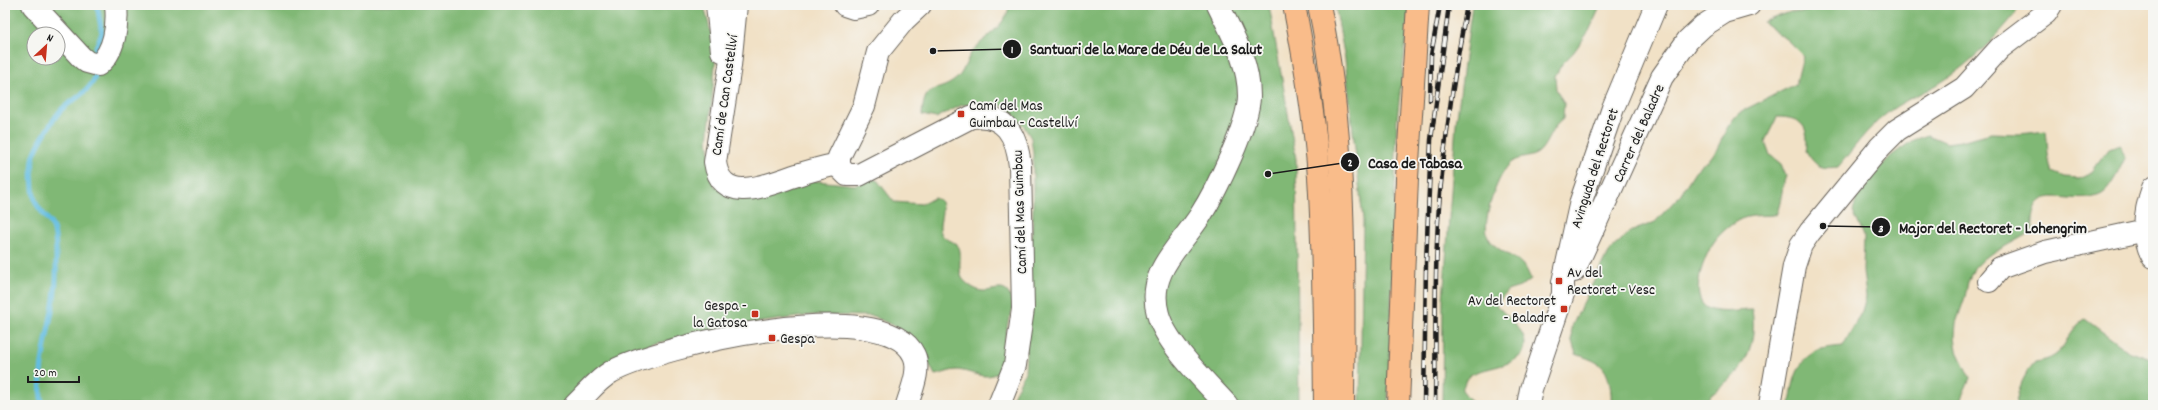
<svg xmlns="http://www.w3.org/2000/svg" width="2158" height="410" font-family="Dekko,sans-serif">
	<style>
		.forest { fill: #80b874; stroke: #4e6a48; fill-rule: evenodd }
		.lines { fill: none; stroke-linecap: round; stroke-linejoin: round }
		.stream { stroke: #63bde1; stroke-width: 5 }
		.minor-casing { stroke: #676158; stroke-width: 24 }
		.major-casing { stroke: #676158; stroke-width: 24 }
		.highway-casing { stroke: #676158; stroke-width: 24 }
		.minor { stroke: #fff; stroke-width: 22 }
		.major { stroke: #f9bc8a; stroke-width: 22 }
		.highway { stroke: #f9bc8a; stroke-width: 22 }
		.rail-casing { stroke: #1c1c1c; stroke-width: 4.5 }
		.rail { stroke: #f6f6f2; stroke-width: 3; stroke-dasharray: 9; stroke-linecap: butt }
		.poi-dot { fill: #c8321e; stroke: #f6f6f2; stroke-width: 1.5 }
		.labels { text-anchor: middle; stroke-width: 3.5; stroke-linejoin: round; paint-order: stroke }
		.street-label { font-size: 15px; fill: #1c1c1c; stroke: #f6f6f2 }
		.poi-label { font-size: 15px; fill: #1c1c1c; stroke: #f6f6f2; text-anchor: start }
		.leader { fill: none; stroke: #1c1c1c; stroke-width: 1.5 }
		.callout-dot { fill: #1c1c1c; stroke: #f6f6f2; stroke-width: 1.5 }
		.mark-label { font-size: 12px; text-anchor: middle; font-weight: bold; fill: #fff }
		.callout-label { font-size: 16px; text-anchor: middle; font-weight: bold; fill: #1c1c1c; stroke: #f6f6f2; stroke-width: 3.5; stroke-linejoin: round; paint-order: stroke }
	</style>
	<rect width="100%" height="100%" fill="#f6f6f2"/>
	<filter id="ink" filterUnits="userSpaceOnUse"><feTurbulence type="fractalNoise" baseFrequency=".025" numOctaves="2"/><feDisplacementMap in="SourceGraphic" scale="8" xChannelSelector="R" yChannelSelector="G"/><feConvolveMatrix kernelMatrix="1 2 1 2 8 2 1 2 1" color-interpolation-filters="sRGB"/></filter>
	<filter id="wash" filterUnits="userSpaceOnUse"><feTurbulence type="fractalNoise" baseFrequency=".012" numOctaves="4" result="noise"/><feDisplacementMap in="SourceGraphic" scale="16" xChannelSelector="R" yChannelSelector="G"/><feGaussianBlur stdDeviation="0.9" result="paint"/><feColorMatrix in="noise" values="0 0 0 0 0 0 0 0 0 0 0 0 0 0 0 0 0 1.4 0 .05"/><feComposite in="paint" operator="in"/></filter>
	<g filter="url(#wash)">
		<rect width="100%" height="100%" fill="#f1e1c6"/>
		<g class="forest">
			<path d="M5 5H704L716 54 708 141 715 187 807 180 856 185 871 178 877 180 894 202 922 204 934 198 940 200C946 212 937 222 941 233 944 240 953 240 958 246 963 251 957 268 962 278 966 284 975 290 982 291 993 292 1006 282 1011 299 1011 301 1013 305 1013 308 1013 312 1009 317 1008 322 1005 337 1004 353 1001 368 991 384 972 371 957 370 950 370 942 374 935 375L925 356 898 328 873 316 812 315 741 325 652 344 565 405H178L174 403 162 405H5ZM34 34H58V58H34Z"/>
			<path d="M1009 5H1269L1296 159 1299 405H1009L1025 372 1033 211V153L1031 138 1024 126 1014 115 1003 106 989 103 962 105 936 118 922 115C924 81 937 95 956 79 963 74 966 62 970 55 981 38 1008 26 1009 5Z"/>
			<path d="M1335 5H1410L1397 119 1388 405H1360L1363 220 1345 59Z"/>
			<path d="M1472 5H1601L1589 31 1573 53 1562 64 1555 76 1556 89 1564 103 1563 119C1549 130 1550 140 1540 151 1532 159 1520 156 1512 162 1498 172 1481 221 1488 237 1495 251 1514 255 1524 266 1527 269 1529 275 1531 279L1520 287 1507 291 1496 305C1503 312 1520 327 1523 335 1536 368 1483 365 1469 376 1465 379 1464 386 1462 390L1474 405H1442L1443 300 1456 124Z"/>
			<path d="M1828 5H2021C2004 32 1963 70 1935 86 1918 95 1900 102 1885 115 1866 130 1853 149 1838 167 1820 169 1816 167 1806 151 1810 127 1802 117 1777 117L1765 141 1770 155 1781 164 1786 176C1781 189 1782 202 1776 215 1763 216 1749 214 1737 221 1729 226 1719 234 1714 242 1704 256 1687 299 1709 309 1722 314 1739 310 1752 310 1757 339 1748 365 1725 384 1717 391 1708 396 1703 405H1611C1612 393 1610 371 1599 364 1592 359 1583 357 1576 354L1572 341 1571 328 1608 252 1630 232 1655 222 1680 195 1695 171 1715 153 1727 128 1735 117 1746 109 1796 84 1803 56 1787 40 1763 22 1790 12H1804Z"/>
			<path d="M2046 131C2048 146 2047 158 2052 172L2064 177 2079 178 2091 172 2108 149 2120 145 2125 158C2121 167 2110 190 2102 194 2072 210 2030 174 2033 231L1984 258 1974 268 1968 282 1965 297 1956 323 1955 336 1957 351 1970 378 1958 405H1790C1792 386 1796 361 1815 352 1823 347 1834 347 1843 346L1862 311 1866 297 1863 271 1864 236 1853 211 1857 198 1872 176 1891 156 1913 140 1928 135 1947 143 1961 141 1991 133 2019 134Z"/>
			<path d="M2085 319 2128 351 2153 360V405H2016C2018 387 2024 375 2035 362 2070 358 2060 336 2085 319Z"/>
		</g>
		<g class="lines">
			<g class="stream">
				<path d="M96 57V47L102 33 97 5"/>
				<path d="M42 405C34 358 59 311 56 264 56 253 57 238 53 228 50 219 40 212 36 203 32 193 31 166 34 155 38 144 54 117 62 109 75 98 97 88 96 69"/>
			</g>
		</g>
	</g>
	<g filter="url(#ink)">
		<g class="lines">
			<defs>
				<g id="minor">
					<path d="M33 5 81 57 87 62 98 65C115 52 118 24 116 5"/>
					<path d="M717 5 722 51"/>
					<path d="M736 5 730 66 715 162C721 206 767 185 794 176 809 171 823 167 839 164"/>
					<path d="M845 5 854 8 868 5"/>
					<path d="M920 5 904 20 878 52 864 106 839 157V167L847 175H859L971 117C1006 112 1017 137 1020 166L1023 309 1015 365 999 405"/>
					<path d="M1218 5C1232 34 1249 62 1249 96 1249 124 1216 191 1200 216 1180 247 1146 272 1158 314 1166 344 1206 382 1227 405"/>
					<path d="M2153 188C2145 210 2141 236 2153 257"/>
					<path d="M1574 271 1662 77 1688 40 1703 26 1725 12 1749 5"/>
					<path d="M1989 281 2000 268 2045 252 2146 230"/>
					<path d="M575 405C587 394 597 380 611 372 659 346 884 292 914 355 921 370 911 391 907 405"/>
					<path d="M1528 405 1531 389 1563 294V282L1581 201 1613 108 1656 5"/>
					<path d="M1770 405 1794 266 1801 245 1810 232 1880 147 1897 130 1964 88 2000 48 2046 13 2051 5"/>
				</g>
				<path id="major" d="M1398 405 1407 178 1418 5"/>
				<g id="highway">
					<path d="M1294 5C1305 62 1315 119 1319 177 1324 253 1324 329 1325 405"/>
					<path d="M1319 5C1347 136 1344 272 1343 405"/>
				</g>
			</defs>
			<use href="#minor" class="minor-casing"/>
			<use href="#major" class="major-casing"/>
			<use href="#highway" class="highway-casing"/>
			<use href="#minor" class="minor"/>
			<use href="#major" class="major"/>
			<use href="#highway" class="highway"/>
			<defs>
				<g id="rail">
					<path d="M1430 100 1431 55 1440 5"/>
					<path d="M1424 405 1426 264 1431 140 1449 5"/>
					<path d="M1435 405C1436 335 1434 264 1440 193 1446 129 1455 68 1467 5"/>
				</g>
			</defs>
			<use href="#rail" class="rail-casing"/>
			<use href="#rail" class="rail"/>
		</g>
	</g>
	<g class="poi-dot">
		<rect x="957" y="110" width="8" height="8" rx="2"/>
		<rect x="1555" y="277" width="8" height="8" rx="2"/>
		<rect x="1560" y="305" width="8" height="8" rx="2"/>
		<rect x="751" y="310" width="8" height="8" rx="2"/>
		<rect x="768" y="334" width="8" height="8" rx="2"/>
	</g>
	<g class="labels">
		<g class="street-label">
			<text transform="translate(724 95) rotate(-82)" y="5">Camí de Can Castellví</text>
			<text transform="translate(1638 133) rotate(-66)" y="5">Carrer del Baladre</text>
			<text transform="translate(1594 168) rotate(-72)" y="5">Avinguda del Rectoret</text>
			<text transform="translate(1019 212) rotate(-92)" y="5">Camí del Mas Guimbau</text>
		</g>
		<g class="poi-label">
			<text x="969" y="110">Camí del Mas<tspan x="969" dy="17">Guimbau - Castellví</tspan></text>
			<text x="1567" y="277">Av del<tspan x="1567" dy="17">Rectoret - Vesc</tspan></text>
			<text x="1556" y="305" text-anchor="end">Av del Rectoret<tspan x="1556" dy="17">- Baladre</tspan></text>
			<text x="747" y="310" text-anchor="end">Gespa -<tspan x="747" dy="17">la Gatosa</tspan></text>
			<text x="780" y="343">Gespa</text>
		</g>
	</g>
	<path class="leader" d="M933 51L1012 49M1268 174L1350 162M1823 226L1881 227"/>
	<g class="callout-dot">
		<circle cx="933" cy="51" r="4"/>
		<circle cx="1268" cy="174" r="4"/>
		<circle cx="1823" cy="226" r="4"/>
		<circle cx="1012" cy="49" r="10"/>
		<circle cx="1350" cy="162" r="10"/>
		<circle cx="1881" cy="227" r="10"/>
	</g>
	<g class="mark-label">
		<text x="1012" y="53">1</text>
		<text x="1350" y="166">2</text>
		<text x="1881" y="232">3</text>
	</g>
	<g class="callout-label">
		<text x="1146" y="54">Santuari de la Mare de Déu de La Salut</text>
		<text x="1415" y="168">Casa de Tabasa</text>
		<text x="1993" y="233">Major del Rectoret - Lohengrim</text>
	</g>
	<rect width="2158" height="410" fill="none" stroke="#f6f6f2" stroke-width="20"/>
	<g transform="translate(46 46) rotate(26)"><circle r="19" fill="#f6f6f2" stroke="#9f9f9c"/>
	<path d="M0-3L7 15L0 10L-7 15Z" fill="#c8321e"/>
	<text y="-6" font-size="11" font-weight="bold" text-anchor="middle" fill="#1c1c1c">N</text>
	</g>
	<path d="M28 376v6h51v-6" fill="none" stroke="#1c1c1c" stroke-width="2"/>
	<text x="34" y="376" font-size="12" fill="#1c1c1c" stroke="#f6f6f2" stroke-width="3" paint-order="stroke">20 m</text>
</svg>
